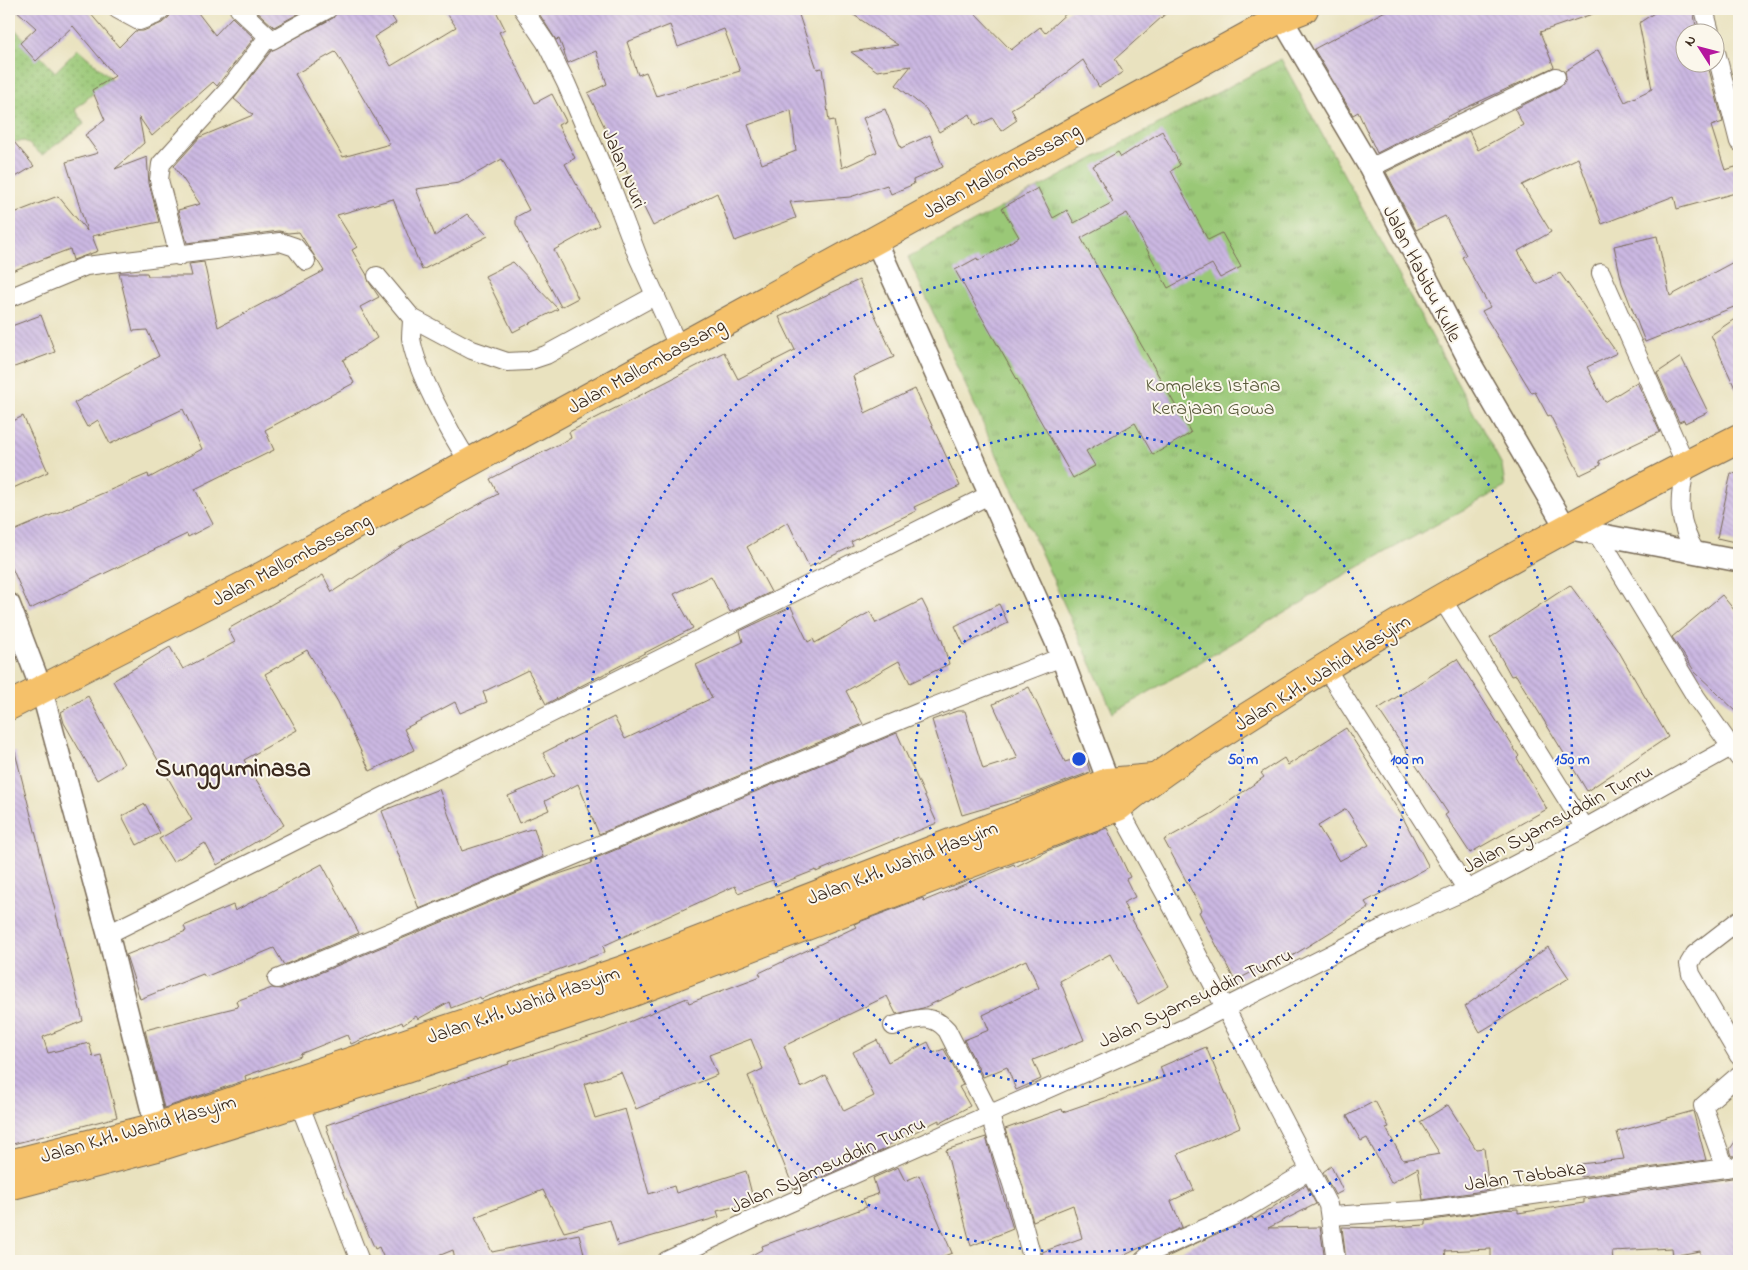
<svg xmlns="http://www.w3.org/2000/svg" width="1748" height="1270" font-family="'Indie Flower',sans-serif">
	<style>
		.grass { fill: url(#grass-dots); stroke: #6a794a }
		.park { fill: url(#park-tufts); stroke: #6a794a }
		.building { fill: url(#building-back-hatch); fill-rule: evenodd }
		.lines { fill: none; stroke-linecap: round; stroke-linejoin: round }
		.minor-casing { stroke: #786a56; stroke-width: 20 }
		.tertiary-casing { stroke: #786a56; stroke-width: 24 }
		.trunk-casing { stroke: #786a56; stroke-width: 30 }
		.minor { stroke: #fff; stroke-width: 18 }
		.tertiary { stroke: #fff; stroke-width: 21 }
		.trunk { stroke: #f5c16b; stroke-width: 28 }
		.ring { fill: none; stroke: #1d4ed8; stroke-width: 2.5; stroke-dasharray: 2.5 5 }
		.labels { text-anchor: middle; stroke-width: 4; stroke-linejoin: round; paint-order: stroke }
		.street-label { font-size: 20px; fill: #3b2a1e; stroke: #fbf7ec }
		.park-label { font-size: 20px; fill: #585939; stroke: #fbf7ec }
		.district-label { font-size: 25px; font-weight: bold; fill: #3b2a1e; stroke: #fbf7ec }
		.centre { fill: #1d4ed8; stroke: #fbf7ec; stroke-width: 2.5 }
		.ring-label { font-size: 15px; text-anchor: middle; font-weight: bold; fill: #1d4ed8; stroke: #fbf7ec; stroke-width: 4; stroke-linejoin: round; paint-order: stroke }
	</style>
	<defs>
		<pattern id="grass-dots" width="8" height="8" patternUnits="userSpaceOnUse" patternTransform="scale(1.25)"><rect width="8" height="8" fill="#9ac877"/><path d="M2 2h.1M6 6h.1" fill="none" stroke="#7fa361" stroke-width="1.8" stroke-linecap="round"/></pattern>
		<pattern id="park-tufts" width="24" height="20" patternUnits="userSpaceOnUse" patternTransform="scale(1.25)"><rect width="24" height="20" fill="#9ac877"/><path d="M3 7l-1-3M5 7V3M7 7l1-3M15 17l-1-3M17 17v-4M19 17l1-3" fill="none" stroke="#7fa361"/></pattern>
		<pattern id="building-back-hatch" width="6" height="6" patternUnits="userSpaceOnUse" patternTransform="scale(1.25)"><rect width="6" height="6" fill="#cbb8e2"/><path d="M-1 5l2 2M0 0l6 6M5-1l2 2" fill="none" stroke="#af9ec1"/></pattern>
	</defs>
	<rect width="100%" height="100%" fill="#fbf7ec"/>
	<filter id="ink" filterUnits="userSpaceOnUse"><feTurbulence type="fractalNoise" baseFrequency=".02" numOctaves="2"/><feDisplacementMap in="SourceGraphic" scale="10" xChannelSelector="R" yChannelSelector="G"/><feConvolveMatrix kernelMatrix="1 2 1 2 8 2 1 2 1" color-interpolation-filters="sRGB"/></filter>
	<filter id="wash" filterUnits="userSpaceOnUse"><feTurbulence type="fractalNoise" baseFrequency=".0096" numOctaves="4" result="noise"/><feDisplacementMap in="SourceGraphic" scale="20" xChannelSelector="R" yChannelSelector="G"/><feGaussianBlur stdDeviation="1.12" result="paint"/><feColorMatrix in="noise" values="0 0 0 0 0 0 0 0 0 0 0 0 0 0 0 0 0 1.4 0 .05"/><feComposite in="paint" operator="in"/></filter>
	<g filter="url(#wash)">
		<rect width="100%" height="100%" fill="#e9e2bf"/>
		<path class="grass" d="M9 23 55 72 78 49 111 78 75 109 84 124 42 155 25 141 9 142Z"/>
		<path class="park" d="M1281 59 1502 465 1505 487 1333 581 1303 602 1113 713 908 257Z"/>
		<g id="blocks">
			<g class="building">
				<path d="M15 9H92L89 12 119 47 135 31H143L162 23 169 17 172 9H195L215 35 232 17 254 38 217 86 213 82 152 136 139 117 144 143 115 169 147 157 149 183 159 222 92 236 98 251 73 260 70 249 9 272V215L58 196 87 231 66 162 98 153 85 135 105 120 92 90 115 76 73 26 36 61 20 43 36 28Z"/>
				<path d="M254 9H307L274 27Z"/>
				<path d="M339 9H387L396 23 374 37 391 66 456 27 444 9H495L505 29 499 32 535 103 552 94 566 121 558 125 575 158 565 164 599 225 554 250 578 298 561 307 516 224V217L529 210 502 159 459 183 416 189 435 236 467 214 488 236 422 270 393 199 337 215 357 247 352 250 367 275 369 282 379 297 360 307 377 338 343 360 354 383 265 430 274 450 195 489 213 524 188 537 187 534 30 609 9 561V533L148 474 149 478 202 449 183 409 110 444 98 420 87 427 74 403 159 356 147 330 133 331 119 273H147L148 276H192L189 264 204 262 218 327 324 271 299 232 288 233 279 231 187 243 178 210 200 204 174 166 200 137 253 115 234 99 271 51 333 18ZM335 52 337 54 390 144 343 157 295 74Z"/>
				<path d="M536 9H797L817 69 822 68 829 121 834 120 842 168 877 152 863 118 885 109 901 148 930 135 943 167 913 180 914 184 891 194 887 185 850 197 790 202 796 218 735 241 717 193 653 226 588 93 607 84 596 51 568 63 559 39 556 40ZM670 25 678 47 724 29 740 71 656 96 646 72 638 75 627 42ZM791 110 796 151 762 164 748 125Z"/>
				<path d="M845 9H971L1011 50 1040 27 1045 33 1071 9H1171L1115 59 1123 72 1099 87 1083 60 1048 87 1011 109 1017 120 1001 131 993 118 975 126 970 114 939 132 926 109 896 85 911 66 877 71 851 52 898 45Z"/>
				<path d="M1389 9H1597L1598 12 1540 32 1554 67 1459 111 1377 153 1358 112 1353 115 1314 49Z"/>
				<path d="M1660 9H1693L1697 32H1686V62H1707L1723 122 1711 126 1725 170 1739 166V192L1677 209 1674 196 1602 224 1578 158 1522 185 1551 232 1518 251 1537 284 1560 273 1617 353 1587 367 1605 402 1637 382 1660 432 1599 461 1601 465 1580 475 1550 415 1548 416 1535 392 1532 393 1482 311 1490 307 1462 257 1466 255 1445 216 1416 230 1386 172 1469 131 1478 150 1523 125 1515 109 1561 86 1566 78 1565 71 1598 50 1625 102 1652 89 1639 23Z"/>
				<path d="M1162 131 1180 165 1171 171 1208 240 1222 233 1241 267 1220 278 1212 264 1168 288 1127 213 1081 238 1191 433 1153 455 1135 423 1086 451 1095 466 1073 478 955 270 977 258 978 261 1019 237 1002 208 1038 188 1053 218 1067 210 1074 223 1113 202 1093 166 1118 152 1121 157Z"/>
				<path d="M9 136 34 166 9 181Z"/>
				<path d="M1657 236 1670 296 1739 259V305L1645 342 1622 283 1614 246Z"/>
				<path d="M513 262 558 309 513 332 485 276Z"/>
				<path d="M859 280 894 357 853 376 865 413 915 389 960 486 914 507 916 511 851 542 853 546 809 567 788 522 747 547 771 592 730 612 711 576 674 594 693 628 546 704 528 670 483 692 487 702 460 713 455 702 404 729 414 750 370 771 338 702 307 650 265 674 297 730 244 760 284 825 217 865 205 843 173 862 159 839 192 820 113 681 170 647 183 669 235 642 228 629 323 575 332 592 407 543 498 494 490 479 571 438 569 432 724 352 738 379 795 350 779 317Z"/>
				<path d="M41 315 55 352 9 369V327Z"/>
				<path d="M1739 316V397L1711 335Z"/>
				<path d="M1681 357 1708 412 1685 423 1684 420 1679 422 1657 373Z"/>
				<path d="M23 416 48 472 9 490V423Z"/>
				<path d="M1731 473 1739 474V543L1717 538Z"/>
				<path d="M1570 585 1618 650 1668 737 1587 791 1516 675 1511 676 1490 638Z"/>
				<path d="M1722 595 1739 616V714L1695 672 1672 637Z"/>
				<path d="M922 600 942 640 949 664 910 683 899 661 846 691 863 724 599 834 578 784 545 801 549 810 519 823 508 796 555 776 543 753 614 717 625 739 712 698 696 665 743 642 740 631 791 607 808 642 813 639 815 643 870 612 876 623Z"/>
				<path d="M999 604 1008 623 964 645 955 626Z"/>
				<path d="M1457 659 1519 756 1517 758 1547 809 1470 853 1445 815 1448 813 1378 709Z"/>
				<path d="M1029 687 1065 762 1085 756 1090 772 1033 794 962 815 932 720 957 711H965L983 769 1018 758 993 704Z"/>
				<path d="M88 696 124 764 97 780 64 723 61 712Z"/>
				<path d="M1346 728 1402 816 1429 867 1365 902 1369 908 1292 956 1290 952 1235 981 1199 912 1202 910 1164 840 1213 813 1264 777 1261 773 1284 758 1288 765ZM1346 809 1369 845 1339 861 1318 826Z"/>
				<path d="M897 733 937 823 816 872V870L775 886 773 880 738 893 735 886 603 946 605 952 481 999 480 997 451 1008 449 1002 418 1019 416 1016 403 1025 402 1022 351 1044 347 1035 300 1054 301 1056 245 1076 246 1080 164 1108 145 1030 238 1007 236 1001 272 988 281 989 550 877 592 863 591 860Z"/>
				<path d="M9 752H15L83 1021 43 1037 48 1053 89 1043 93 1057 101 1055 117 1117 9 1145Z"/>
				<path d="M439 789 462 851 534 828 543 857 419 909 382 811Z"/>
				<path d="M145 804 160 833 137 845 122 816Z"/>
				<path d="M1107 828 1130 877 1126 879 1135 897 1123 903 1169 986 1138 1004 1110 954 1060 981 1084 1040 1033 1060 1041 1079 1016 1090 1007 1067 983 1077 964 1040 989 1030 983 1015 1039 988 1026 960 923 1008 896 1014 887 996 784 1046 801 1088 826 1075 844 1111 874 1096 853 1052 877 1040 888 1062 928 1042 933 1053 944 1049 963 1085 959 1087 970 1106 939 1123V1120L887 1146 888 1148 794 1189 748 1076 763 1069 751 1039 709 1055 717 1075 636 1109 621 1072 584 1084 595 1118 625 1109 649 1194 674 1186 676 1193 746 1171 754 1202 717 1211 719 1217 618 1246 610 1220 564 1232 543 1190 475 1217 492 1252 579 1234 586 1261H455L453 1250 426 1261H385L379 1247 375 1249 338 1165 326 1125 509 1064 508 1062 605 1032 687 998 689 1003 761 976 759 973 856 927 854 924 923 898 924 901 1014 864 1015 867 1047 851Z"/>
				<path d="M322 864 359 933 284 965 274 948 205 977 203 974 140 999 126 955 186 931 184 926 233 905 235 911Z"/>
				<path d="M1548 947 1569 978 1480 1032 1465 1006Z"/>
				<path d="M1206 1047 1240 1127 1178 1154 1194 1190 1171 1201 1182 1227 1113 1261H1043L1042 1252 1082 1238 1073 1205 1033 1221 1005 1129 1062 1109 1063 1112 1164 1077 1160 1067Z"/>
				<path d="M1375 1101 1389 1127 1386 1128 1403 1160 1440 1154 1420 1122 1448 1105 1476 1149 1484 1148 1489 1190 1423 1200 1418 1168 1391 1183 1367 1138 1361 1141 1347 1116Z"/>
				<path d="M1693 1111 1706 1160 1581 1177 1580 1164 1624 1159 1617 1132Z"/>
				<path d="M1739 1136V1156H1732L1730 1149Z"/>
				<path d="M986 1137 1013 1229 971 1246 946 1150Z"/>
				<path d="M1331 1166 1343 1191 1335 1195 1323 1172Z"/>
				<path d="M898 1167 905 1181 919 1175 952 1253 931 1261H741L763 1249 762 1246 867 1207 863 1199 878 1194 873 1178Z"/>
				<path d="M1739 1177V1256H1729L1730 1261H1701L1700 1251 1673 1256 1672 1248 1612 1251 1613 1261H1491V1249L1445 1251 1446 1257 1407 1259V1261H1346L1342 1227 1377 1228 1426 1225V1221L1500 1210 1518 1209V1213L1584 1203V1199Z"/>
				<path d="M1306 1185 1316 1204 1268 1228 1320 1227 1325 1261H1168L1167 1257 1252 1217 1254 1220Z"/>
			</g>
		</g>
	</g>
	<g filter="url(#ink)">
		<use href="#blocks" fill-opacity="0" stroke="#786a56" stroke-width="1"/>
		<g class="lines">
			<defs>
				<g id="minor">
					<path d="M117 9 139 21 155 15 162 9"/>
					<path d="M239 9 272 40 328 9"/>
					<path d="M523 9 546 43 566 83 614 194 638 257 679 348"/>
					<path d="M1704 9 1710 32"/>
					<path d="M1716 52 1739 142"/>
					<path d="M1370 168 1556 77"/>
					<path d="M179 256 159 180 161 164 230 88 268 37"/>
					<path d="M1601 273 1686 465C1678 499 1677 522 1696 553"/>
					<path d="M377 276 412 318 472 350 507 362 528 361 546 355 656 295"/>
					<path d="M9 298 86 266 280 242 295 247 306 261"/>
					<path d="M412 318C412 325 411 332 411 338 415 369 451 435 469 462"/>
					<path d="M1598 535 1696 697 1739 758"/>
					<path d="M1442 599 1585 828"/>
					<path d="M1325 667 1467 890"/>
					<path d="M1118 807 1180 921 1328 1205 1336 1261"/>
					<path d="M1739 920 1695 954 1689 964 1691 974 1739 1056"/>
					<path d="M108 934 991 494"/>
					<path d="M277 979 920 712 1062 657"/>
					<path d="M893 1026C915 1020 930 1011 947 1030L989 1113 1013 1187 1033 1261"/>
					<path d="M299 1103 360 1261"/>
					<path d="M1725 1168 1703 1106 1739 1075"/>
					<path d="M1331 1216 1426 1210 1739 1166"/>
					<path d="M666 1261 762 1215 1185 1028 1389 925 1467 890 1585 828 1731 747"/>
					<path d="M1143 1261 1154 1251 1235 1215 1310 1170"/>
				</g>
				<g id="tertiary">
					<path d="M1276 9 1370 168 1472 366 1566 528 1739 561"/>
					<path d="M875 239 1056 642 1114 797"/>
					<path d="M9 604 41 688 108 934 156 1127"/>
				</g>
				<g id="trunk">
					<path d="M9 706 253 581 1281 18 1304 9"/>
					<path d="M9 1164 156 1127 623 970 1108 782 1153 778"/>
					<path d="M9 1186 165 1145 406 1069 631 993 1118 807C1170 764 1229 729 1286 692 1432 599 1585 516 1739 438"/>
				</g>
			</defs>
			<use href="#minor" class="minor-casing"/>
			<use href="#tertiary" class="tertiary-casing"/>
			<use href="#trunk" class="trunk-casing"/>
			<use href="#minor" class="minor"/>
			<use href="#tertiary" class="tertiary"/>
			<use href="#trunk" class="trunk"/>
		</g>
	</g>
	<g class="ring">
		<circle cx="1079" cy="759" r="164"/>
		<circle cx="1079" cy="759" r="328"/>
		<circle cx="1079" cy="759" r="493"/>
	</g>
	<g class="labels">
		<g class="street-label">
			<text transform="translate(625 168) rotate(67)" y="7">Jalan Nuri</text>
			<text transform="translate(1001 170) rotate(-29)" y="7">Jalan Mallombassang</text>
			<text transform="translate(1423 273) rotate(63)" y="7">Jalan Habibu Kulle</text>
			<text transform="translate(646 365) rotate(-29)" y="7">Jalan Mallombassang</text>
			<text transform="translate(291 559) rotate(-28)" y="7">Jalan Mallombassang</text>
			<text transform="translate(1322 672) rotate(-32)" y="7">Jalan K.H. Wahid Hasyim</text>
			<text transform="translate(1557 818) rotate(-28)" y="7">Jalan Syamsuddin Tunru</text>
			<text transform="translate(902 862) rotate(-21)" y="7">Jalan K.H. Wahid Hasyim</text>
			<text transform="translate(1195 997) rotate(-25)" y="7">Jalan Syamsuddin Tunru</text>
			<text transform="translate(523 1004) rotate(-19)" y="7">Jalan K.H. Wahid Hasyim</text>
			<text transform="translate(138 1128) rotate(-16)" y="7">Jalan K.H. Wahid Hasyim</text>
			<text transform="translate(827 1164) rotate(-24)" y="7">Jalan Syamsuddin Tunru</text>
			<text transform="translate(1525 1175) rotate(-8)" y="7">Jalan Tabbaka</text>
		</g>
		<g class="park-label">
			<text x="1213" y="391">Kompleks Istana<tspan x="1213" dy="23">Kerajaan Gowa</tspan></text>
		</g>
		<g class="district-label">
			<text x="233" y="776">Sungguminasa</text>
		</g>
	</g>
	<circle cx="1079" cy="759" r="8" class="centre"/>
	<g class="ring-label">
		<text x="1243" y="764">50 m</text>
		<text x="1407" y="764">100 m</text>
		<text x="1572" y="764">150 m</text>
	</g>
	<rect width="1748" height="1270" fill="none" stroke="#fbf7ec" stroke-width="30"/>
	<g transform="translate(1700 48) rotate(306)"><circle r="24" fill="#fbf7ec" stroke="#aea59a"/>
	<path d="M0-4L9 19L0 12L-9 19Z" fill="#b5179e"/>
	<text y="-8" font-size="14" font-weight="bold" text-anchor="middle" fill="#3b2a1e">N</text>
	</g>
</svg>
